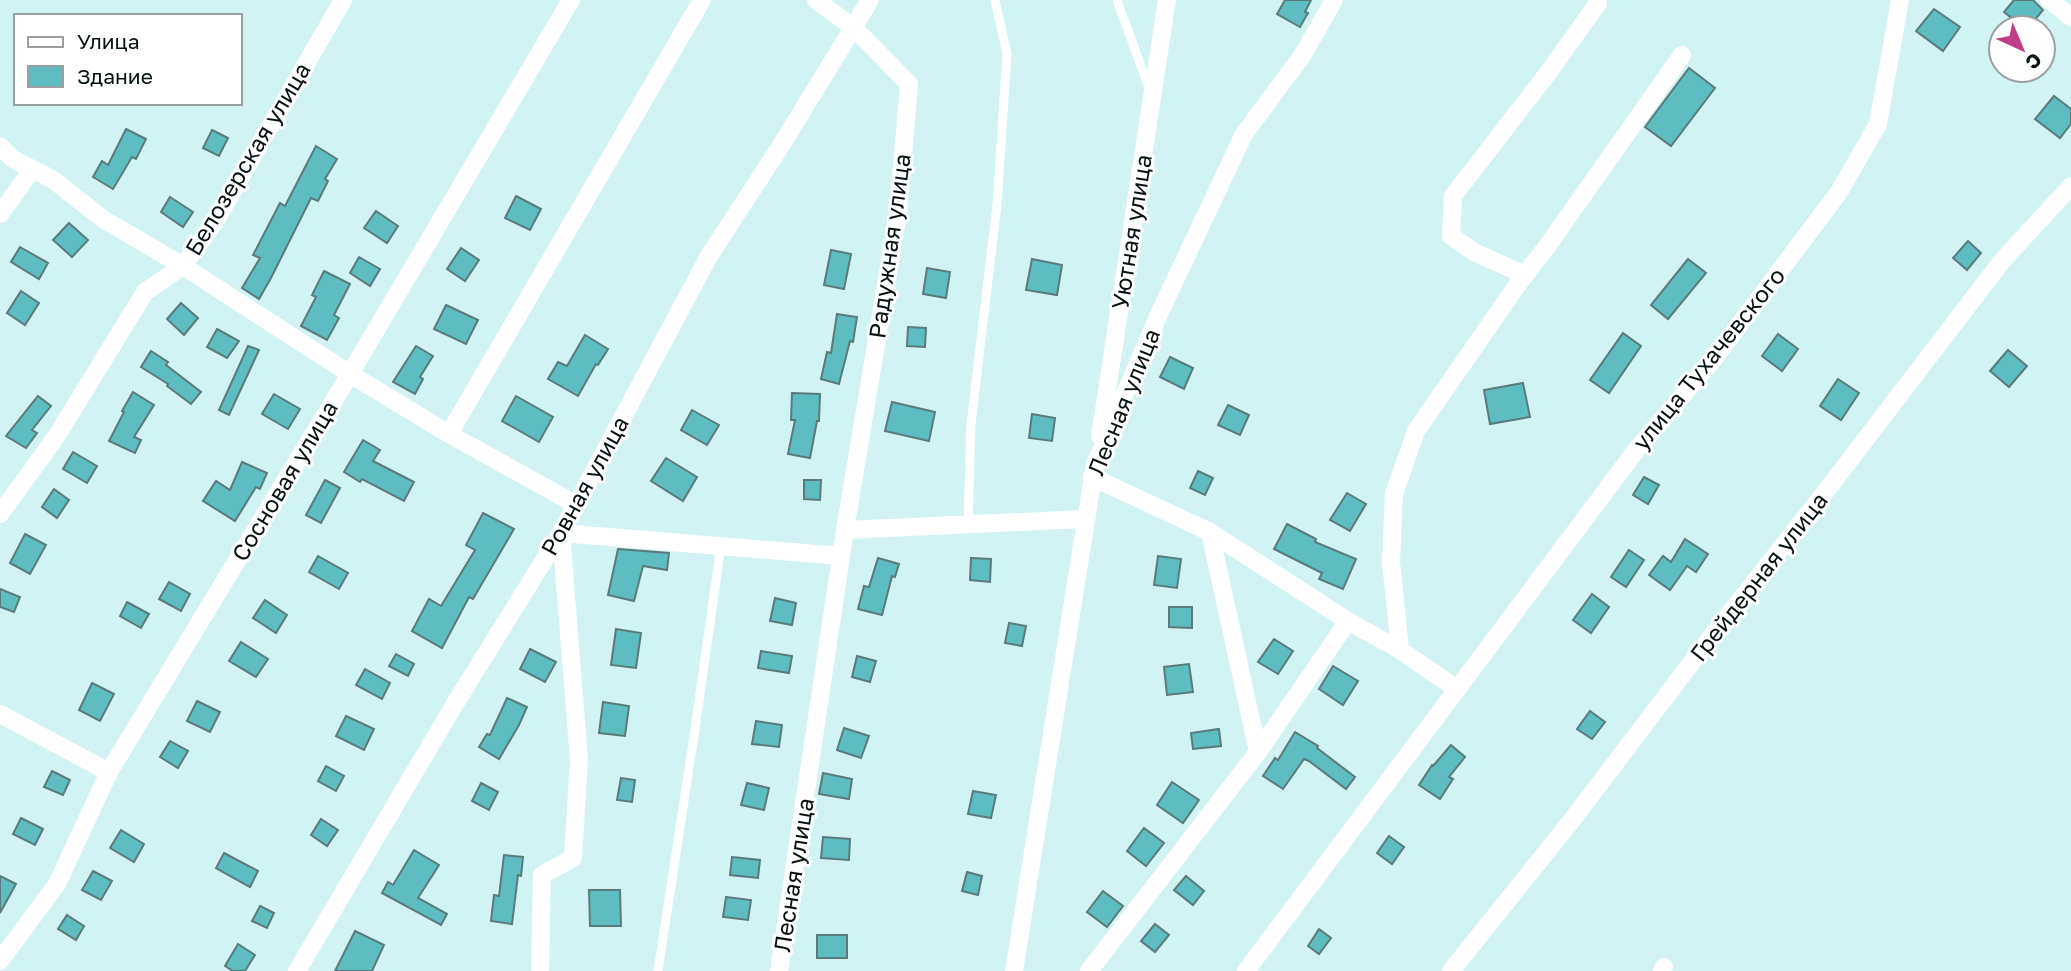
<svg xmlns="http://www.w3.org/2000/svg" width="2071" height="971" font-family="'Golos Text',sans-serif">
	<style>
		.building { fill: #5dbdc0; stroke: #5b7b7b; stroke-width: 2 }
		.lines { fill: none; stroke-linecap: round; stroke-linejoin: round }
		.lane { stroke: #fff; stroke-width: 9 }
		.street { stroke: #fff; stroke-width: 18 }
		.labels { text-anchor: middle; stroke-width: 6; stroke-linejoin: round; paint-order: stroke }
		.street-label { font-size: 23px; fill: #051010; stroke: #fff }
	</style>
	<rect width="100%" height="100%" fill="#d1f3f4"/>
	<g class="building">
		<path d="M1285 0H1311L1305 12 1308 13 1300 27 1277 14Z"/>
		<path d="M2014 0H2033L2043 10 2028 28H2024L2004 12Z"/>
		<path d="M1934 9 1960 27 1943 51 1916 31Z"/>
		<path d="M1689 68 1715 88 1671 146 1645 127Z"/>
		<path d="M2054 96 2071 109V124L2060 138 2035 119Z"/>
		<path d="M126 129 146 139 136 159 132 157 113 189 93 177 102 161 108 165Z"/>
		<path d="M212 130 228 138 219 156 203 148Z"/>
		<path d="M316 146 337 159 325 179 328 181 318 201 311 198 271 278 259 299 242 288 260 258 253 255 280 203 285 206Z"/>
		<path d="M516 196 541 209 530 230 505 218Z"/>
		<path d="M170 197 193 212 183 227 161 212Z"/>
		<path d="M376 211 398 226 387 243 364 228Z"/>
		<path d="M69 223 88 240 72 257 53 240Z"/>
		<path d="M1968 241 1981 253 1967 270 1953 258Z"/>
		<path d="M20 247 48 263 39 279 11 262Z"/>
		<path d="M461 248 479 260 465 281 447 269Z"/>
		<path d="M831 250 851 254 844 289 824 285Z"/>
		<path d="M359 257 380 269 370 286 350 273Z"/>
		<path d="M1032 259 1062 265 1057 295 1026 290Z"/>
		<path d="M1688 259 1706 273 1668 319 1651 305Z"/>
		<path d="M927 268 950 272 946 298 923 294Z"/>
		<path d="M324 271 350 284 334 315 339 318 327 340 301 326 316 297 312 295Z"/>
		<path d="M21 291 39 303 25 325 7 313Z"/>
		<path d="M181 303 198 318 184 335 167 319Z"/>
		<path d="M446 305 478 320 466 344 434 329Z"/>
		<path d="M837 314 857 317 853 342 850 341 839 384 821 379 827 352 831 353Z"/>
		<path d="M908 327 926 328 925 347 907 346Z"/>
		<path d="M217 329 239 341 227 358 207 347Z"/>
		<path d="M1623 333 1641 346 1609 393 1590 380Z"/>
		<path d="M1778 334 1798 349 1782 371 1762 356Z"/>
		<path d="M585 335 608 349 598 365 596 364 578 396 548 379 558 362 567 366Z"/>
		<path d="M248 346 259 350 229 415 219 410Z"/>
		<path d="M416 346 433 356 420 377 423 379 415 394 393 382Z"/>
		<path d="M2008 350 2027 366 2009 387 1990 371Z"/>
		<path d="M151 351 168 362 166 365 201 392 191 404 167 386 168 384 141 367Z"/>
		<path d="M1170 357 1193 368 1184 389 1160 377Z"/>
		<path d="M1838 379 1859 393 1841 420 1820 406Z"/>
		<path d="M1523 383 1530 417 1490 424 1484 390Z"/>
		<path d="M133 392 154 405 134 437 141 440 135 453 109 441 124 412 122 411Z"/>
		<path d="M792 393 820 394 819 421H817L810 458 788 454 795 420H791Z"/>
		<path d="M274 394 300 409 288 429 262 414Z"/>
		<path d="M38 396 51 406 32 430 37 433 26 448 6 436Z"/>
		<path d="M516 396 553 417 539 442 502 421Z"/>
		<path d="M892 402 935 412 929 441 885 431Z"/>
		<path d="M1228 405 1249 415 1240 435 1218 425Z"/>
		<path d="M692 410 719 425 707 445 681 430Z"/>
		<path d="M1032 414 1055 418 1052 441 1029 438Z"/>
		<path d="M363 440 380 450 373 461 414 482 404 501 362 479 360 482 344 472Z"/>
		<path d="M73 452 97 466 87 483 63 469Z"/>
		<path d="M666 458 697 477 683 501 651 481Z"/>
		<path d="M242 462 267 473 260 489 256 487 235 521 203 501 216 481 230 490Z"/>
		<path d="M1198 471 1213 478 1205 495 1190 488Z"/>
		<path d="M1644 477 1659 485 1648 504 1633 495Z"/>
		<path d="M325 480 340 488 321 523 306 515Z"/>
		<path d="M804 480H821L820 500 804 499Z"/>
		<path d="M54 489 69 500 57 518 42 507Z"/>
		<path d="M1347 493 1366 504 1350 531 1330 520Z"/>
		<path d="M483 513 514 529 473 599 469 597 442 648 412 631 429 599 441 606 475 550 466 545Z"/>
		<path d="M1287 524 1316 539 1315 542 1356 559 1343 589 1319 579 1322 573 1274 549Z"/>
		<path d="M25 534 46 545 30 574 10 563Z"/>
		<path d="M1685 539 1708 554 1696 572 1687 566 1670 590 1649 575 1663 556 1671 562Z"/>
		<path d="M618 549 669 553 667 570 643 566 634 601 608 595Z"/>
		<path d="M1629 550 1644 560 1626 587 1611 577Z"/>
		<path d="M318 556 348 573 339 589 309 572Z"/>
		<path d="M1158 556 1181 559 1177 588 1154 585Z"/>
		<path d="M878 558 899 564 895 577 892 576 882 615 858 609 864 586 869 587Z"/>
		<path d="M971 558 991 559 990 582 970 580Z"/>
		<path d="M169 582 190 594 181 611 159 599Z"/>
		<path d="M0 589 20 597 14 612 0 607Z"/>
		<path d="M1592 594 1609 607 1591 633 1573 620Z"/>
		<path d="M775 598 796 603 792 625 770 621Z"/>
		<path d="M265 600 287 615 276 633 253 618Z"/>
		<path d="M127 602 149 614 141 628 120 616Z"/>
		<path d="M1169 607H1192V628L1169 627Z"/>
		<path d="M1009 623 1026 626 1022 646 1005 643Z"/>
		<path d="M616 629 641 633 636 668 611 665Z"/>
		<path d="M1274 639 1293 651 1278 674 1258 662Z"/>
		<path d="M241 642 268 659 256 677 229 661Z"/>
		<path d="M530 649 556 662 545 682 520 669Z"/>
		<path d="M761 651 792 656 789 673 758 668Z"/>
		<path d="M396 654 414 664 408 676 389 666Z"/>
		<path d="M857 656 876 661 870 682 852 677Z"/>
		<path d="M1189 664 1193 692 1167 695 1164 667Z"/>
		<path d="M1333 666 1358 681 1343 705 1319 689Z"/>
		<path d="M365 669 390 683 382 699 356 685Z"/>
		<path d="M92 683 114 694 100 721 79 710Z"/>
		<path d="M507 698 527 707 519 725 499 759 479 747 487 734 490 735Z"/>
		<path d="M197 701 220 712 210 732 187 721Z"/>
		<path d="M603 702 629 706 625 736 599 733Z"/>
		<path d="M1590 711 1605 722 1592 739 1577 729Z"/>
		<path d="M346 716 374 729 364 750 336 736Z"/>
		<path d="M756 721 782 725 779 747 752 744Z"/>
		<path d="M844 728 869 736 861 758 837 750Z"/>
		<path d="M1219 729 1221 746 1193 749 1191 733Z"/>
		<path d="M1295 732 1318 746 1317 748 1355 777 1346 789 1309 761 1304 759 1283 789 1263 776 1275 758 1278 760Z"/>
		<path d="M170 741 188 751 178 768 160 757Z"/>
		<path d="M1451 745 1465 757 1449 777 1453 779 1440 799 1419 785 1432 765 1433 766Z"/>
		<path d="M326 766 344 776 336 791 318 781Z"/>
		<path d="M52 771 70 780 63 795 44 787Z"/>
		<path d="M823 773 852 779 849 799 819 794Z"/>
		<path d="M621 778 635 780 632 802 617 800Z"/>
		<path d="M1172 782 1199 800 1183 823 1157 805Z"/>
		<path d="M481 783 498 792 489 810 472 801Z"/>
		<path d="M747 783 769 788 764 810 741 805Z"/>
		<path d="M973 791 996 795 991 818 968 814Z"/>
		<path d="M21 818 43 829 35 845 13 834Z"/>
		<path d="M321 819 338 830 327 846 311 835Z"/>
		<path d="M1144 828 1164 843 1146 866 1127 851Z"/>
		<path d="M121 830 144 844 134 862 110 848Z"/>
		<path d="M1389 836 1404 847 1392 864 1377 853Z"/>
		<path d="M823 837 850 839 849 860 821 858Z"/>
		<path d="M414 850 439 865 418 898 447 914 441 925 382 893 388 882 393 885Z"/>
		<path d="M224 853 258 871 250 887 216 868Z"/>
		<path d="M504 855 523 857 521 876 518 875 512 924 491 921 494 895 499 896Z"/>
		<path d="M732 857 760 860 758 878 730 875Z"/>
		<path d="M93 871 112 881 101 900 82 890Z"/>
		<path d="M967 872 982 876 978 895 962 891Z"/>
		<path d="M0 876 16 884 0 913Z"/>
		<path d="M1186 876 1204 891 1193 905 1174 890Z"/>
		<path d="M589 890H620L621 926H590Z"/>
		<path d="M1103 891 1123 906 1107 927 1087 912Z"/>
		<path d="M726 897 751 900 748 920 723 917Z"/>
		<path d="M260 906 274 913 267 928 252 921Z"/>
		<path d="M67 915 84 926 76 940 58 929Z"/>
		<path d="M1155 924 1169 935 1155 952 1141 941Z"/>
		<path d="M1319 929 1331 938 1319 954 1308 946Z"/>
		<path d="M355 931 384 945 372 971H335Z"/>
		<rect x="817" y="935" width="30" height="23"/>
		<path d="M238 944 255 955 245 971H233L225 966Z"/>
	</g>
	<g class="lines">
		<g class="lane">
			<path d="M1117 0 1150 91"/>
			<path d="M968 525 971 424 997 204 1007 54 995 0"/>
			<path d="M658 971 695 729 721 545"/>
		</g>
		<g class="street">
			<path d="M2049 0 2071 17"/>
			<path d="M0 146 13 159 52 179 103 219 183 266 350 374 449 434 577 505"/>
			<path d="M0 214 32 170"/>
			<path d="M1525 275 1474 252 1451 236 1453 196 1548 73 1598 3 1597 0"/>
			<path d="M449 434 702 0"/>
			<path d="M1100 436 1167 0"/>
			<path d="M1092 477 1210 532 1348 621 1400 650 1457 689"/>
			<path d="M0 514 56 437 145 292 183 266 216 220 343 0"/>
			<path d="M845 530 1085 519"/>
			<path d="M1210 532 1258 752"/>
			<path d="M1400 650 1391 562 1394 494 1416 431 1518 284 1548 245 1682 55"/>
			<path d="M0 714 109 772"/>
			<path d="M0 961 57 884 109 772 350 374 571 0"/>
			<path d="M297 971 456 702 561 533 709 256 782 144 870 0"/>
			<path d="M540 971 542 875 573 858 579 760 561 533 841 556"/>
			<path d="M779 971 845 530 898 213 909 84 854 28 816 0"/>
			<path d="M1014 971 1095 464 1160 312 1244 134 1302 56 1334 0"/>
			<path d="M1089 971 1258 752 1348 621"/>
			<path d="M1246 971 1637 449 1713 360 1839 192 1878 124 1900 0"/>
			<path d="M1451 971 1572 820 1708 641 1823 495 2002 261 2071 186"/>
			<path d="M1662 971 1664 967"/>
		</g>
	</g>
	<g class="labels">
		<g class="street-label">
			<text transform="translate(248 159) rotate(-59)" y="8">Белозерская улица</text>
			<text transform="translate(1132 232) rotate(-81)" y="8">Уютная улица</text>
			<text transform="translate(890 246) rotate(-82)" y="8">Радужная улица</text>
			<text transform="translate(1709 359) rotate(-51)" y="8">улица Тухачевского</text>
			<text transform="translate(1124 402) rotate(-68)" y="8">Лесная улица</text>
			<text transform="translate(285 481) rotate(-59)" y="8">Сосновая улица</text>
			<text transform="translate(585 486) rotate(-61)" y="8">Ровная улица</text>
			<text transform="translate(1759 577) rotate(-52)" y="8">Грейдерная улица</text>
			<text transform="translate(794 875) rotate(-81)" y="8">Лесная улица</text>
		</g>
	</g>
	<rect x="14" y="14" width="228" height="91" fill="#ffffff" stroke="#9b9f9f" stroke-width="2"/>
	<rect x="28" y="37" width="35" height="10" fill="#ffffff" stroke="#9b9f9f" stroke-width="2"/>
	<text x="77" y="49" font-size="21" fill="#051010">Улица</text>
	<rect x="28" y="66" width="35" height="21" fill="#5dbdc0" stroke="#9b9f9f" stroke-width="2"/>
	<text x="77" y="84" font-size="21" fill="#051010">Здание</text>
	<g transform="translate(2022 49) rotate(136)"><circle r="33" fill="#ffffff" stroke="#9b9f9f" stroke-width="2"/>
	<path d="M0-5L12 26L0 18L-12 26Z" fill="#bf3e87"/>
	<text y="-10" font-size="19" font-weight="bold" text-anchor="middle" fill="#051010">С</text>
	</g>
</svg>
